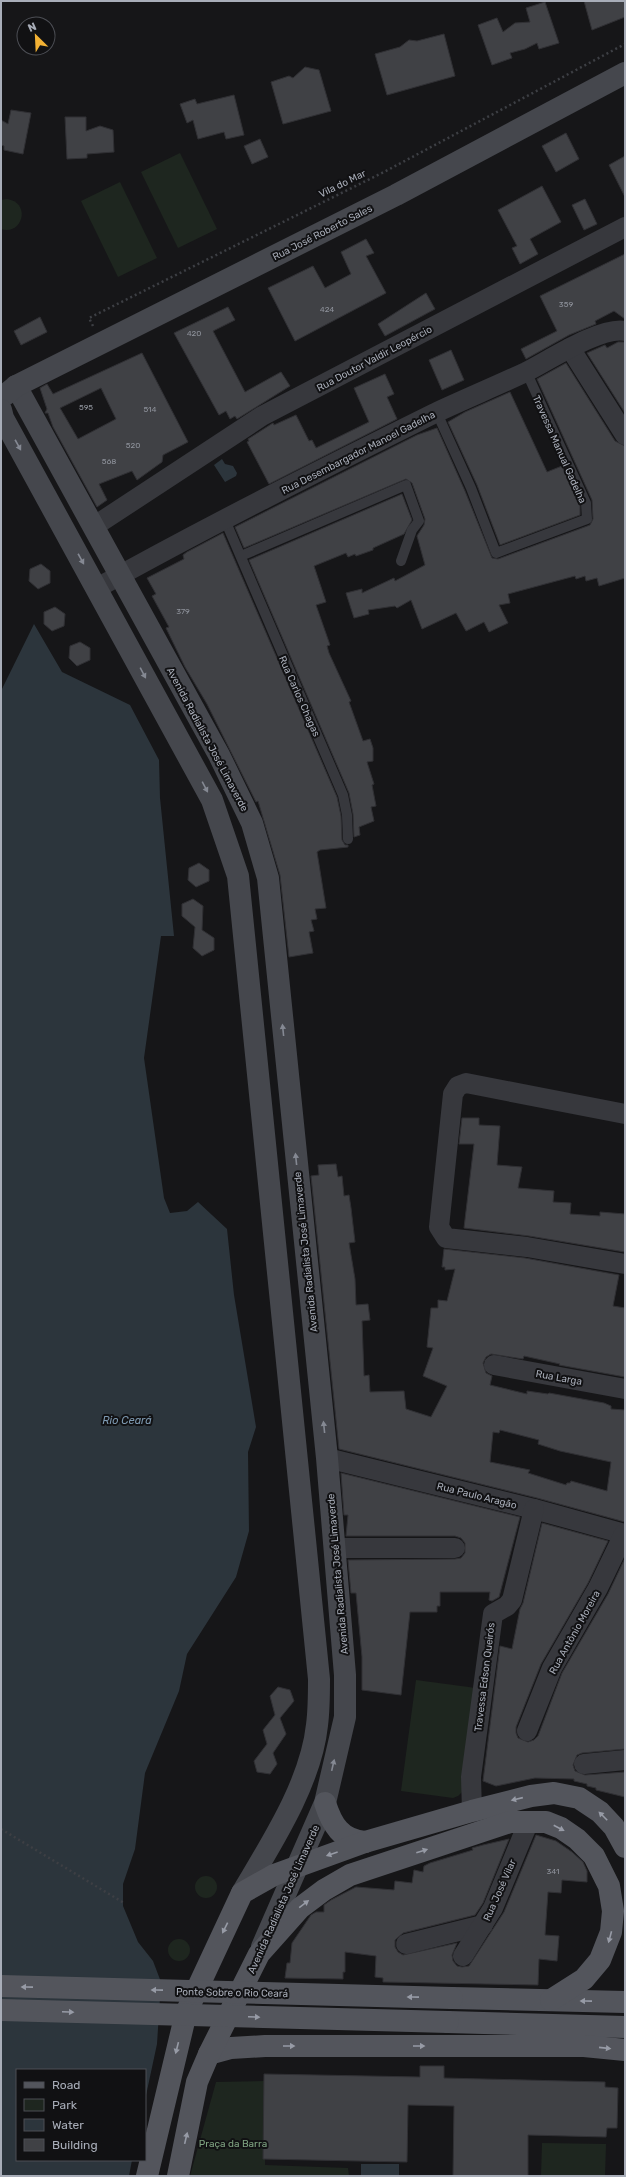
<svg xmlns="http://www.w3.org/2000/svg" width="626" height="2177" font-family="Rubik,sans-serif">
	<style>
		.green { fill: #1e261f }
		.water { fill: #2c353c }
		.building { fill: #404145; stroke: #303034; fill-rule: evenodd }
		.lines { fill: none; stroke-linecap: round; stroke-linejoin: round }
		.path { stroke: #3d3f44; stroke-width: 2.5; stroke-dasharray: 2 3; stroke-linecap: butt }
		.service { stroke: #37383d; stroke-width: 10 }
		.minor { stroke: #37383d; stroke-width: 20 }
		.secondary { stroke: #45474d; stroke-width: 22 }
		.primary { stroke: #53555c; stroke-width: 22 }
		.primary-bridge { stroke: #53555c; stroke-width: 22 }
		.oneway { fill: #858993 }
		.oneway2 { fill: #979ba6 }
		.labels { text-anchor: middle; stroke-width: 4; stroke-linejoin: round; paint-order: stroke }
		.number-label { font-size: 8px; fill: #8e929b }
		.street-label { font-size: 10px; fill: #a8adb8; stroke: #111113 }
		.park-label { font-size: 10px; fill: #7fa381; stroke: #111113 }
		.water-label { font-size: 11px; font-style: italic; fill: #7f9bb3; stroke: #111113 }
	</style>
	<rect width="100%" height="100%" fill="#161618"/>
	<g class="green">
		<path d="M180 153 217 229 178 248 141 172Z"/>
		<path d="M120 182 157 258 118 277 81 201Z"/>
		<path d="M7 199C32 203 22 236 1 229V200Z"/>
		<path d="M416 1680 476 1688 464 1790 458 1796 453 1798 401 1791Z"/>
		<circle cx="206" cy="1887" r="11"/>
		<circle cx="179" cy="1950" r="11"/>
		<path d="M265 2081V2165L348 2168 349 2176H190L216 2082Z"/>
		<path d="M542 2143 606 2144 605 2176H541Z"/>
	</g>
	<g class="water">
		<path d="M222 459 225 464 233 466 237 473 236 476 225 482 214 465Z"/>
		<path d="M34 624 62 672 130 705 159 760 160 798 174 936H161L144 1058 164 1198 170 1213 187 1211 198 1202 227 1229 234 1295 256 1427 248 1452 249 1531 236 1577 187 1654 179 1691 145 1773 135 1849 123 1884V1906L138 1942 153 1961 161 1982 157 2044 145 2100V2070H17V2160H132L129 2176H1V691Z"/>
		<rect x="361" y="2164" width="38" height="12"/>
	</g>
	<g class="building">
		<path d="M584 1H625V17L592 30Z"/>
		<path d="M545 2 559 43 539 49 537 43 525 49 510 53 512 58 492 65 478 25 497 18 503 32 515 23 530 22 526 8Z"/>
		<path d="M444 34 455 76 387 95 375 54 400 47 409 40 417 41Z"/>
		<path d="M305 67 319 70 331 111 283 124 271 82 289 76 293 78Z"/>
		<path d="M234 95 244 135 226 139 224 132 198 139 193 120 187 123 180 104 195 99 197 104Z"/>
		<path d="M11 110 31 113 23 154 4 150V146L1 145V120L8 124Z"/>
		<path d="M65 117H86V131L100 126 113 130 114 152 87 154V158L67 159Z"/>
		<path d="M566 133 579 159 556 172 542 146Z"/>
		<path d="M260 139 268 157 252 164 244 146Z"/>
		<path d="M625 156V197L609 165Z"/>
		<path d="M542 186 561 222 530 239 538 254 520 264 512 248 517 246 498 210Z"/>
		<path d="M585 199 597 224 584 230 572 205Z"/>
		<path d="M366 239 374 253 366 256 386 293 295 341 268 288 313 266 325 288 351 274 341 252Z"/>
		<path d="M625 254V319L614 311 595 321 596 324 569 335 526 359 521 349 557 331 540 296Z"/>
		<path d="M426 293 435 309 385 336 378 324Z"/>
		<path d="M228 307 235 320 213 331 245 392 281 372 290 386 237 419 235 416 230 419 226 411 219 415 174 333Z"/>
		<path d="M40 317 47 332 21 345 14 331Z"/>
		<path d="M618 342H625V413L587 353 605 345 607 348Z"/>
		<path d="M451 350 464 380 442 390 429 360Z"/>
		<path d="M142 353 188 442 163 455 162 462 137 480 132 471 99 484 107 500 97 507 53 427 48 413H45L47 409 40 388 47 384 53 394ZM101 388 116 419 78 439 60 408Z"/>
		<path d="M566 363 615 441 625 446V578L599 586 597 578 586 581 585 576 576 579 575 576 508 594 510 603 499 605 508 623 489 632 484 622 466 631 456 613 422 629 411 600 397 608 395 606 368 610 369 614 354 618 346 593 362 589V593L394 578 395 581 425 565 417 536 424 525 425 519 412 483 406 479 244 548 235 527 417 435 437 428 465 491 492 558 498 559 590 525 593 519 592 500 537 379Z"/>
		<path d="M385 374 394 394 387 397 397 419 269 484 247 442 249 441 248 439 273 423 274 425 296 415 309 441 312 440 316 448 369 422 354 388Z"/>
		<path d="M510 392 547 472 562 466 580 505V515L500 545 477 485 448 422 465 412Z"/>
		<path d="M402 494 412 520 404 534 373 548V550L356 556 355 554 348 557 346 553 314 566 326 602 316 605 330 645 327 646 329 653 351 701 349 702 363 741 370 739 373 748V761L367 762 374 784 372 785 376 806 371 807 374 821 359 827 360 835 354 837 353 814 349 793 249 560Z"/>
		<path d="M223 533 337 797 341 816 342 840 345 845H348V847L320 850 317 852 326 908 315 909 317 919 311 920 314 931 309 932 313 953 289 957 280 875 258 801 256 802 207 704 185 667 166 628 169 627 152 596 156 594 147 578 184 559 183 555 187 552Z"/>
		<path d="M41 564 50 571V583L38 589 29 581 30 569Z"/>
		<path d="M55 607 65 614 64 626 52 631 44 624V612Z"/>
		<path d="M80 642 90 648V660L77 666 69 658 70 646Z"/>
		<path d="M199 863 209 870V881L196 887 188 880 189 868Z"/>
		<path d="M193 899 203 906 202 930 214 938V950L202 956 193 948 195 927 182 916V904Z"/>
		<path d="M462 1118H479V1125L500 1126 497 1165 522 1167 518 1188 554 1191 553 1202 571 1203 570 1214 600 1216V1212L625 1214V1252L529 1236 464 1228 474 1144H459Z"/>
		<path d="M336 1164 338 1177 342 1176 344 1196 349 1195 351 1208 355 1242 349 1243 355 1279 356 1305 368 1304 370 1320 362 1321 364 1376 369 1375 370 1392 404 1391 406 1409 431 1417 447 1386 423 1376 433 1348 427 1347 431 1308H438V1300L447 1301 455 1269 445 1270V1267H442L444 1249 525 1258 619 1275 613 1306 625 1308V1377L559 1365 560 1364 524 1356 523 1359 491 1354 486 1357 483 1363 486 1373 492 1376 490 1385 527 1394V1391L548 1394 549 1393 604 1403 611 1406V1409L625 1410V1522L537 1498 339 1449 311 1176 319 1175 318 1165ZM500 1430 539 1440 538 1444 560 1451 611 1462 607 1491 571 1481 570 1483H567L566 1485 528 1473 530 1470 490 1462 493 1432 499 1433Z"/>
		<path d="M341 1473 520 1517 499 1597 492 1601 489 1600 490 1592H440V1606H437V1612H410L401 1695 362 1690V1657L356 1593H351L348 1560 455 1559 461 1558 465 1553V1543L461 1538 455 1536H346L348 1515H344Z"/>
		<path d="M542 1523 608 1541 588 1583 541 1664 516 1727V1733L518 1738 528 1742 534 1740 538 1736 562 1673 608 1594 625 1558V1749L582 1753 577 1755 573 1765 575 1771 585 1775 625 1772V1797L596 1790V1788L587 1786V1784L574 1781V1779L535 1778 496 1786 483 1781 500 1646 512 1649 520 1609 523 1603Z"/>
		<path d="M278 1687 290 1690 294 1701 280 1718 286 1734 273 1753 277 1764 270 1774 257 1772 254 1761 267 1744 263 1730 275 1715 270 1696Z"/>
		<path d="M536 1835 556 1841 572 1852 583 1862 587 1871V1882L562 1880 561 1893 548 1892 545 1935 559 1936 557 1961 539 1959 538 1985 383 1982V1978L375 1977 376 1956 345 1952V1972H343V1979L285 1978 287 1963H290L292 1943 311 1915 316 1912H324V1905L331 1900 356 1887 394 1890 395 1881 412 1883 414 1870 423 1872 424 1866 430 1863 473 1850 472 1848 483 1845 509 1839 483 1903 475 1915 403 1933 395 1940V1947L398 1952 403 1955 457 1943 452 1955 453 1961 457 1966 462 1967 469 1966 504 1912Z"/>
		<path d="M420 2066H444V2078L605 2082V2087L618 2088 617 2128H607L606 2137 528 2135V2176H453L454 2106 408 2105 407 2162 263 2159 264 2074 420 2077Z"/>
	</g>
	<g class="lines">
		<g class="path">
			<path d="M93 326 89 318 384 172 625 44"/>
			<path d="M1 1829 124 1903"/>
		</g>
		<g class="service">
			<path d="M437 413 471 488 496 553 587 519 586 503 526 371"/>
			<path d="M225 520 343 795 347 815 348 839"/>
			<path d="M241 556 406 485 419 521 412 530 401 561"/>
		</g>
		<g class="minor">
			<path d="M570 348 625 435"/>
			<path d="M93 527 262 416 625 227"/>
			<path d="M97 588C208 526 322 469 435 413 465 399 496 386 526 372 548 361 601 326 625 331"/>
			<path d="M625 1114 466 1083 458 1086 453 1094 439 1227 446 1238 527 1247 625 1264"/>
			<path d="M494 1365 625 1389"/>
			<path d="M327 1458 534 1509 625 1534"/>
			<path d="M334 1548H455"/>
			<path d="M527 1731 552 1668 598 1588 624 1534"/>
			<path d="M584 1764 625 1760"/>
			<path d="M472 1811 471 1777 493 1614 507 1606 512 1600 534 1509"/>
			<path d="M406 1944 483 1925"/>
			<path d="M463 1956 493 1908 529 1821"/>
		</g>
		<g class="secondary">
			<path d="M16 386 219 755 252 823 268 878 327 1458 345 1675V1717L325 1803 262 1947"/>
			<path d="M5 395 16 386 396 195 625 73"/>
			<path d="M1 410 3 418 212 800 238 876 319 1679C319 1694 319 1710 317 1725 311 1783 271 1844 242 1893"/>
		</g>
		<g class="primary">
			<path d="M325 1803C332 1825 341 1840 365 1842"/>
			<path d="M452 1998 625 2002"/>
			<path d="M448 2022 625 2027"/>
			<path d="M209 2054 231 2048 265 2046H584L625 2050"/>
			<path d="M147 2176 186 2013 242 1893 274 1875 365 1842 472 1811 531 1796 554 1793 579 1798 600 1812 614 1827 625 1847"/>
			<path d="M178 2176 197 2082 209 2054 259 1954 300 1908 324 1890 350 1875 510 1822H546L561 1828 577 1839 594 1856 609 1886 613 1911 611 1932 600 1960 584 1979 551 2000"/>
		</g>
		<g class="primary-bridge">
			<path d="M1 1986 452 1998"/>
			<path d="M1 2010 448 2022"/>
		</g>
	</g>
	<defs><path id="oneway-solid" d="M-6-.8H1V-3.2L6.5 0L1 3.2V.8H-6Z"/></defs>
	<g class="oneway">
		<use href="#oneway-solid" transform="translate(18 445) rotate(61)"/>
		<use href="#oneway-solid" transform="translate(81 559) rotate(61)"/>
		<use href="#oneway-solid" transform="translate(143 673) rotate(62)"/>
		<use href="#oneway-solid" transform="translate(205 787) rotate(62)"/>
		<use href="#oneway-solid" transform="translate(283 1030) rotate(-96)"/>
		<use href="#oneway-solid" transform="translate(296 1159) rotate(-96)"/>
		<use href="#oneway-solid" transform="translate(324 1427) rotate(-96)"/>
		<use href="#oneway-solid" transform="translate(333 1765) rotate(-77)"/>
	</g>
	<g class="oneway2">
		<use href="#oneway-solid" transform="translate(517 1799) rotate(167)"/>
		<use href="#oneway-solid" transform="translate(603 1816) rotate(-135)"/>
		<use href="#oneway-solid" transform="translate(559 1828) rotate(28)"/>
		<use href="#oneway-solid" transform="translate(422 1851) rotate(-18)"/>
		<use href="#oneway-solid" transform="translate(332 1854) rotate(161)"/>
		<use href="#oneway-solid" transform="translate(304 1904) rotate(-37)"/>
		<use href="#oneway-solid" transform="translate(225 1928) rotate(116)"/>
		<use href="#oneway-solid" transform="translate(610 1937) rotate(105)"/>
		<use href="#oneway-solid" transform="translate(27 1987) rotate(-179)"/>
		<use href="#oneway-solid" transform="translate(157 1990) rotate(-179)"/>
		<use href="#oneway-solid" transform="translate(413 1997) rotate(-179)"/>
		<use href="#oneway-solid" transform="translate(586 2001) rotate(-179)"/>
		<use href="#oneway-solid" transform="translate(68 2012) rotate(2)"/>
		<use href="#oneway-solid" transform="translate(254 2017) rotate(2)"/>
		<use href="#oneway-solid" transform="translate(289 2046)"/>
		<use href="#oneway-solid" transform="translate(419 2046)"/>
		<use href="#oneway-solid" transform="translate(177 2048) rotate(104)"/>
		<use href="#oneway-solid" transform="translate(605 2048) rotate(6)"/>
		<use href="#oneway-solid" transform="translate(186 2138) rotate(-77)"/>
	</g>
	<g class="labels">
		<g class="number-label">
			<text x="566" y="307">359</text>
			<text x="327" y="312">424</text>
			<text x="194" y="336">420</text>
			<text x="86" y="410">595</text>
			<text x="150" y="412">514</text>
			<text x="133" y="448">520</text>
			<text x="109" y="464">568</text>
			<text x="183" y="614">379</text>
			<text x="553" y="1874">341</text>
		</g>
		<g class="street-label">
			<text transform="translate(342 183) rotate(-26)" y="4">Vila do Mar</text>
			<text transform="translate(322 232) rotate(-27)" y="4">Rua José Roberto Sales</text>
			<text transform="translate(374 358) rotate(-28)" y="4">Rua Doutor Valdir Leopércio</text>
			<text transform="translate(560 449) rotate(66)" y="4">Travessa Manual Gadelha</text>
			<text transform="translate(358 452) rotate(-27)" y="4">Rua Desembargador Manoel Gadelha</text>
			<text transform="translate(300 696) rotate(66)" y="4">Rua Carlos Chagas</text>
			<text transform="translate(208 739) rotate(62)" y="4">Avenida Radialista José Limaverde</text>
			<text transform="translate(305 1252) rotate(-96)" y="4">Avenida Radialista José Limaverde</text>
			<text transform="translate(559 1377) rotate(10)" y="4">Rua Larga</text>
			<text transform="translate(477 1495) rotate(14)" y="4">Rua Paulo Aragão</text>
			<text transform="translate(337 1574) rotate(-95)" y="4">Avenida Radialista José Limaverde</text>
			<text transform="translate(574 1632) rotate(-61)" y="4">Rua Antônio Moreira</text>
			<text transform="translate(484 1677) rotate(-83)" y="4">Travessa Edson Queirós</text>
			<text transform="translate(499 1890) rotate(-66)" y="4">Rua José Vilar</text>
			<text transform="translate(283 1899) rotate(-66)" y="4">Avenida Radialista José Limaverde</text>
			<text transform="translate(232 1992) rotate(1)" y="4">Ponte Sobre o Rio Ceará</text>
		</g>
		<g class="park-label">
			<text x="233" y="2147">Praça da Barra</text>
		</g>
		<g class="water-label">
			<text x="127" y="1424">Rio Ceará</text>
		</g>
	</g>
	<rect width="626" height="2177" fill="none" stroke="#a8adb8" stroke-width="4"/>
	<rect x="16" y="2069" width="130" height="92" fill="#111113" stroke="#4d4f55"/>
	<rect x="24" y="2082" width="20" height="6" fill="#53555c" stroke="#4d4f55"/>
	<text x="52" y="2089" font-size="12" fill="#a8adb8">Road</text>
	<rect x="24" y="2099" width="20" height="12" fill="#1e261f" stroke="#4d4f55"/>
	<text x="52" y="2109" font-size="12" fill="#a8adb8">Park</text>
	<rect x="24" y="2119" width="20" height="12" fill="#2c353c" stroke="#4d4f55"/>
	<text x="52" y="2129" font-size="12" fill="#a8adb8">Water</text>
	<rect x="24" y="2139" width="20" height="12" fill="#404145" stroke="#4d4f55"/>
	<text x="52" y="2149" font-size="12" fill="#a8adb8">Building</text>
	<g transform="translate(36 36) rotate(336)"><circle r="19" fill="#111113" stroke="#4d4f55"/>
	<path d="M0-3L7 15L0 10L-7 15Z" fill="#f2b134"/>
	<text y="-6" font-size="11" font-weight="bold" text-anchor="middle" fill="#a8adb8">N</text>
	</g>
</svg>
